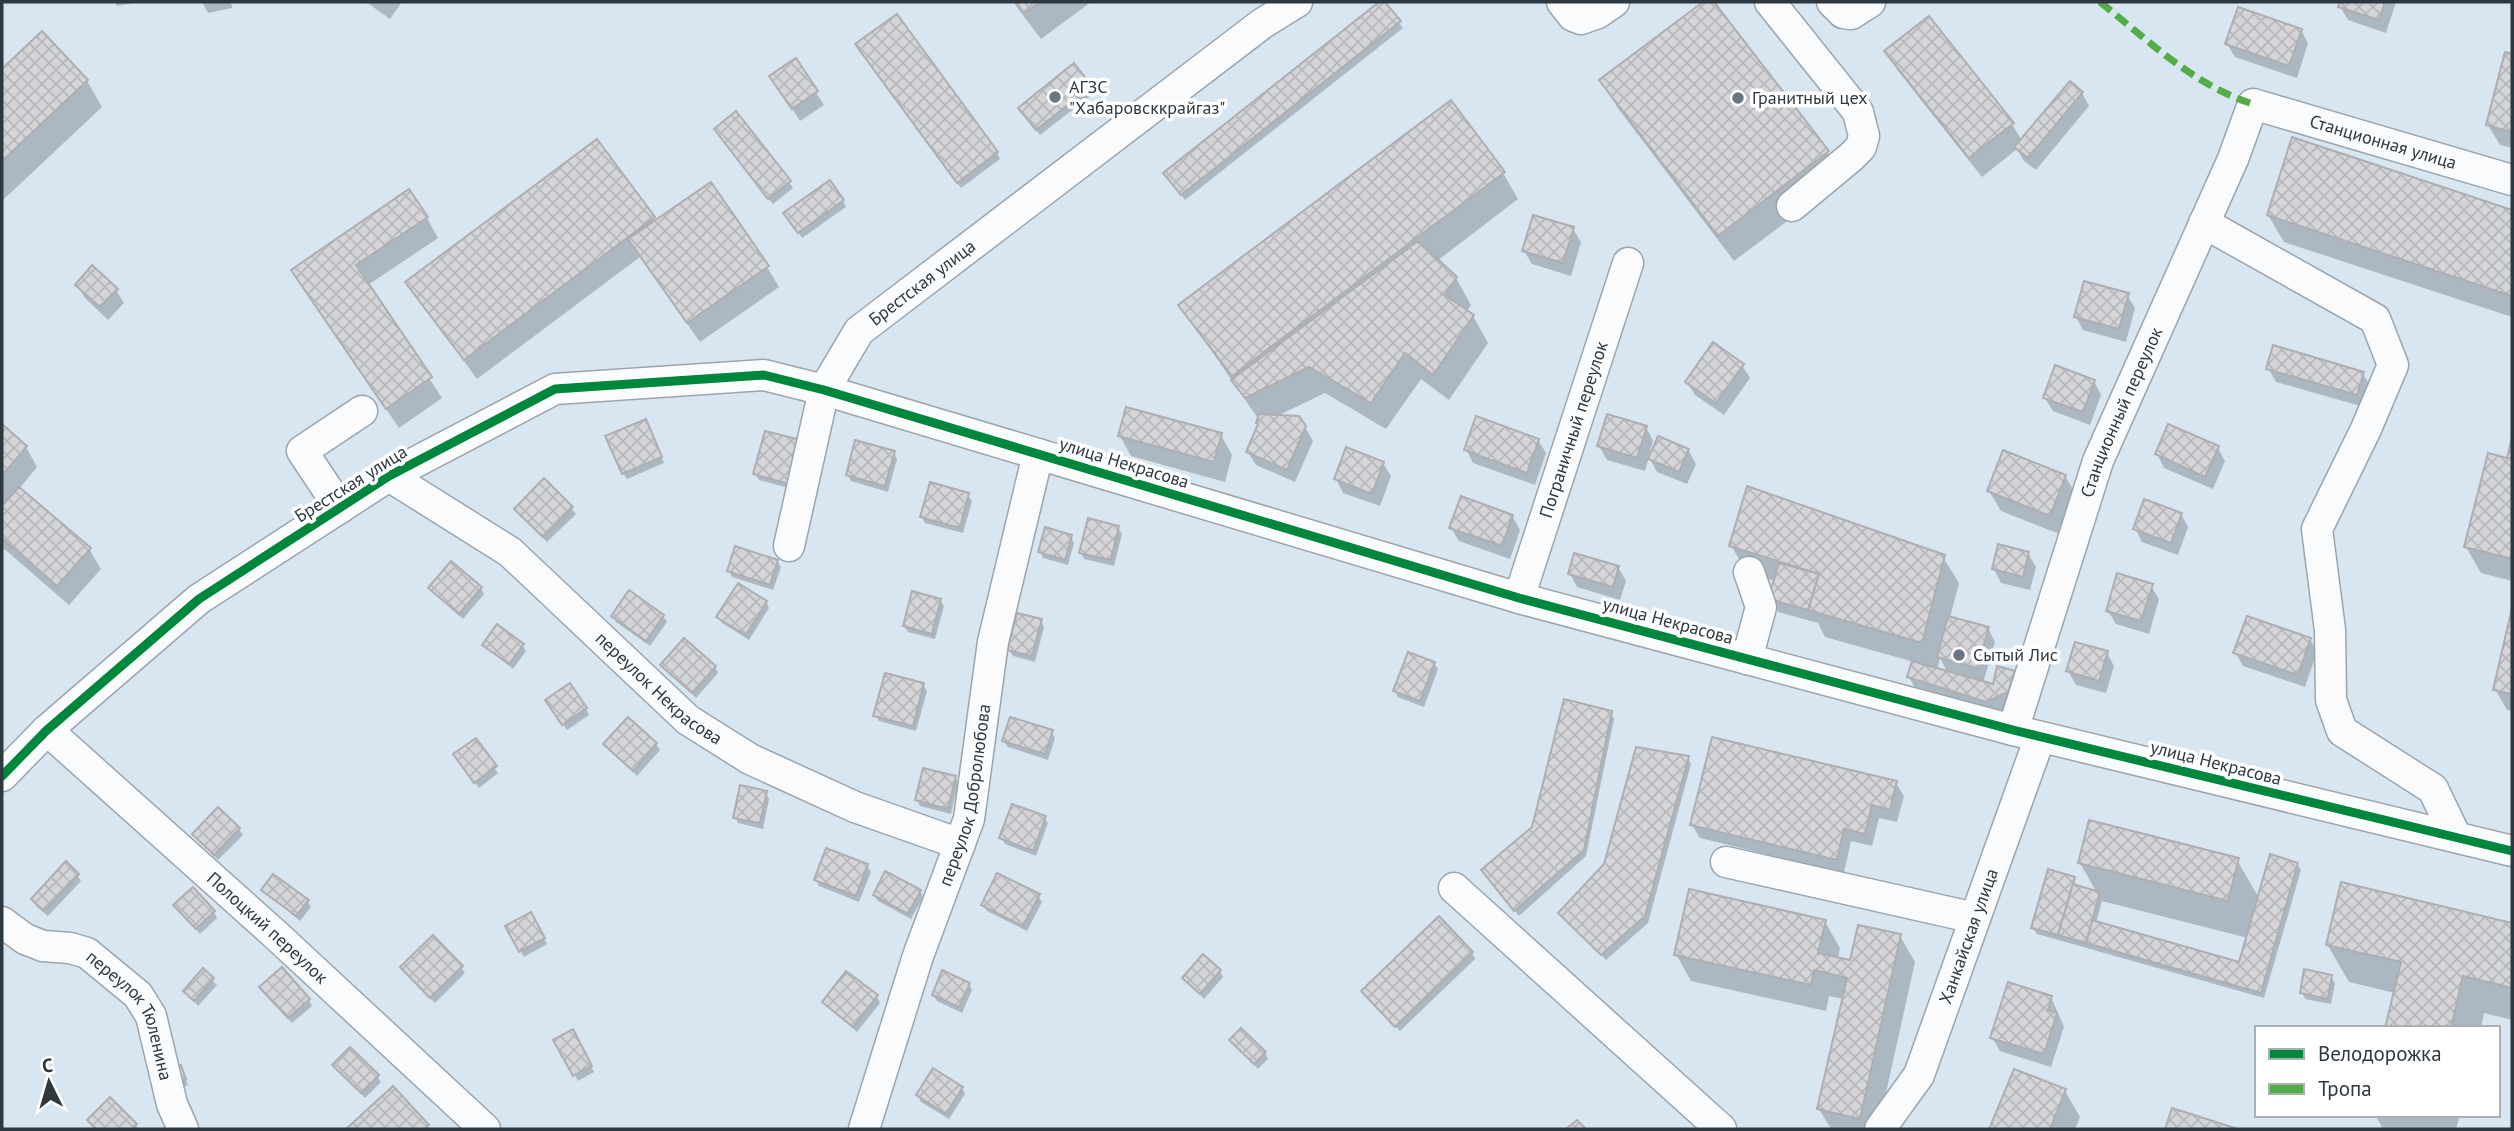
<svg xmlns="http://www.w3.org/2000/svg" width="2514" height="1131" font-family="'PT Sans',sans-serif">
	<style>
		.shadow { fill: #0003; fill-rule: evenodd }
		.building { fill: url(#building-cross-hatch); stroke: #aeaeb2; stroke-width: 2 }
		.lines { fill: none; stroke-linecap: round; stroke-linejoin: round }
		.minor-casing { stroke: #9aa5ad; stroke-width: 33 }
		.minor { stroke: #f9fbfd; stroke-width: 30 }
		.quiet { stroke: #54ac46; stroke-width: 7; stroke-dasharray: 14 7; stroke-linecap: butt }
		.cycleway-casing { stroke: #fff; stroke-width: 13 }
		.cycleway { stroke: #00873e; stroke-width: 9 }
		.poi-dot { fill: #6a757f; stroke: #fff; stroke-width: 2.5 }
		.labels { text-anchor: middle; stroke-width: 7; stroke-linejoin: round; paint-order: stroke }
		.poi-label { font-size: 18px; fill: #2e3841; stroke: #fff; text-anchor: start }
		.street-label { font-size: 18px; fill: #2e3841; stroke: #fff }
	</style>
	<defs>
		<pattern id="building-cross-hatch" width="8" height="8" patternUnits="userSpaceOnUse" patternTransform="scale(1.75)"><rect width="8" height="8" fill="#d4d5d8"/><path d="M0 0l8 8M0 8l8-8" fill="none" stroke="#b6b8bb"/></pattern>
	</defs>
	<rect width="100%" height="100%" fill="#d8e6f2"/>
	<g class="shadow">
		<path d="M115 2H139L117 6Z"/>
		<path d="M202 2H231L232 8 208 13Z"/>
		<path d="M366 2H402L390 19Z"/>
		<path d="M1013 2H1091L1041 39Z"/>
		<path d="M1382 2 1403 28 1185 200 1165 174Z"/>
		<path d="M1706 2H1712L1827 152 1843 179 1734 261 1617 107 1602 81Z"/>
		<path d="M2342 2H2396L2386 33 2348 20 2340 6Z"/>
		<path d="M2301 30 2308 43 2297 78 2235 57 2227 44Z"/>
		<path d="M42 33 87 81 102 107 2 201V71Z"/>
		<path d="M861 51 997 153 1000 159 961 188Z"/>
		<path d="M1886 51 2012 124 2022 141 2082 93 2089 106 2036 170 2024 161 2017 149 1982 177 1898 71Z"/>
		<path d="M2506 54 2512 56V148L2500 145 2488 125Z"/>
		<path d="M795 60 824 105 800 121 779 89Z"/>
		<path d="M1090 87 1094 93 1040 135 1024 114Z"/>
		<path d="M719 135 789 182 793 188 773 204Z"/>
		<path d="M2293 140 2512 212V317L2284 242 2268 215Z"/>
		<path d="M1503 173 1518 199 1437 261 1456 278 1471 305 1467 312 1473 316 1488 343 1449 400 1421 379 1386 429 1325 393 1277 416 1305 427 1313 441 1295 482 1256 465 1248 452 1260 426 1259 420 1180 305Z"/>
		<path d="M843 201 846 207 802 238 789 219Z"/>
		<path d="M427 218 438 238 368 285 442 398 399 428 293 270Z"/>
		<path d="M654 218 656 222 767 267 779 287 700 342 640 257 477 379 408 283Z"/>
		<path d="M1573 229 1581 242 1571 276 1532 264 1524 251Z"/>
		<path d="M77 285 116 290 124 303 108 320 85 298Z"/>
		<path d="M2127 295 2135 308 2126 342 2083 330 2076 317Z"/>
		<path d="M1742 365 1750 378 1724 415 1695 395 1687 382Z"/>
		<path d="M2268 368 2363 374 2371 387 2364 407 2276 382Z"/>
		<path d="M2094 381 2101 395 2090 425 2053 411 2045 398Z"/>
		<path d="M2 426 26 447 37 467 19 489 89 549 101 569 69 605 2 547Z"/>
		<path d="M648 427 664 463 627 479 623 473Z"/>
		<path d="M1646 427 1653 441 1650 451 1688 450 1696 464 1687 484 1657 472 1649 457 1645 471 1607 460 1599 446Z"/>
		<path d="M766 433 792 489 759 480 755 474Z"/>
		<path d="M1221 435 1232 455 1225 482 1131 456 1120 436Z"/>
		<path d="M1538 440 1546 453 1535 485 1473 463 1466 449Z"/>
		<path d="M2512 444V581L2481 573 2466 547 2508 460Z"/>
		<path d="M2218 448 2225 461 2213 489 2164 468 2157 454Z"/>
		<path d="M894 453 897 459 888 492 851 481 848 475Z"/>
		<path d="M1383 463 1391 476 1380 506 1343 493 1336 479Z"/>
		<path d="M2065 476 2077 496 2062 535 2001 511 1989 491Z"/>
		<path d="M544 480 576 514 547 542 516 509Z"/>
		<path d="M968 495 972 501 963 533 925 523 922 517Z"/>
		<path d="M2181 514 2188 527 2178 555 2142 542 2135 528Z"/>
		<path d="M1512 516 1520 530 1510 559 1459 541 1451 528Z"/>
		<path d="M1118 528 1122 534 1114 566 1084 559 1081 553Z"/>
		<path d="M1071 537 1074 543 1068 565 1043 558 1040 551Z"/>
		<path d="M1731 545 1943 557 1959 583 1950 618 1988 628 1995 642 1983 683 1994 686 2014 673 2021 686 2015 705 1994 714 1916 690 1909 677 1914 662 1825 637 1818 623 1778 612 1770 599 1775 581 1746 572ZM1940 658 1948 673 1937 670Z"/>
		<path d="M2028 553 2036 567 2030 590 2001 583 1994 569Z"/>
		<path d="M777 561 781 567 773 590 732 577 729 571Z"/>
		<path d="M1618 567 1626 581 1620 600 1577 587 1570 574Z"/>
		<path d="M2151 586 2159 599 2149 634 2116 624 2108 611Z"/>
		<path d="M481 588 484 594 463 619 430 589Z"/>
		<path d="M940 600 944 606 935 639 908 632 904 626Z"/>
		<path d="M766 602 769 608 749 640 722 623 718 617Z"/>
		<path d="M613 616H663L667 622 650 646 616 622Z"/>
		<path d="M2512 616V711L2507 710 2495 689Z"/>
		<path d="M1041 621 1044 627 1035 662 1013 656 1009 650Z"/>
		<path d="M2310 639 2317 652 2305 687 2243 666 2235 652Z"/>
		<path d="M484 645H522L526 651 513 669Z"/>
		<path d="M2107 653 2114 666 2106 693 2076 685 2068 671Z"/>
		<path d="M1434 663 1438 669 1424 707 1398 697 1395 691Z"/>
		<path d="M662 665 715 667 718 673 696 698Z"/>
		<path d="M923 685 927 691 916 731 879 721 875 715Z"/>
		<path d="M551 707 586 709 589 715 567 730Z"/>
		<path d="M1611 713 1614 719 1586 856 1519 916 1487 876 1534 828Z"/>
		<path d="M1051 732 1055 738 1048 760 1008 747 1004 741Z"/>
		<path d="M475 740 498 773 479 788 459 761Z"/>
		<path d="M656 744 660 750 637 776 605 745Z"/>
		<path d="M1688 758 1691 764 1648 923 1606 960 1561 913 1605 865Z"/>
		<path d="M955 777 958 783 951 814 920 806 917 800Z"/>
		<path d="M1896 783 1904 796 1897 822 1879 818 1872 846 1851 841 1844 873 1700 838 1692 825Z"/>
		<path d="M766 793 769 799 763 829 738 823 735 817Z"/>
		<path d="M1044 817 1048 823 1036 856 1005 844 1001 838Z"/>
		<path d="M239 829 243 835 218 860 194 834Z"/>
		<path d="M2237 860 2259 898 2297 864 2301 870 2264 998 2037 934 2033 928 2074 878 2076 886 2097 893 2080 863ZM2102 901 2248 938 2240 964 2096 923Z"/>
		<path d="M867 866 871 872 859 902 819 886 816 880Z"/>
		<path d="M77 875 81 881 48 916 36 906 33 900Z"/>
		<path d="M2342 884 2512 925V1020L2484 1013 2481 1028H2387L2395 993 2349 982 2327 944Z"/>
		<path d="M263 890 307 901 311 907 300 921Z"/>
		<path d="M920 891 923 897 911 919 878 901 874 895Z"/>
		<path d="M1038 896 1042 902 1027 931 987 911 983 905Z"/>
		<path d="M175 906 214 912 217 918 200 934Z"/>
		<path d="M530 914 547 944 524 957 507 927Z"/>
		<path d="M1825 922 1840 948 1838 959 1851 962 1900 936 1915 962 1878 1129H1831L1819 1109 1844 999 1829 996 1826 1011 1691 981 1676 954Z"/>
		<path d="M1472 953 1475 959 1400 1031 1364 992Z"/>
		<path d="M402 967H461L465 973 435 1003Z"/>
		<path d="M203 971 217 985 198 1006 185 991Z"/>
		<path d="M1220 971 1223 977 1204 999 1184 978Z"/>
		<path d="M2331 977 2335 983 2331 1004 2305 999 2302 992Z"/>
		<path d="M969 984 972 990 962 1013 937 1001 933 995Z"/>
		<path d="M265 993 309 1000 312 1006 292 1023Z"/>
		<path d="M877 997 880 1003 857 1032 824 1003Z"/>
		<path d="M2051 997 2064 1027 2051 1067 2000 1051 1992 1037Z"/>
		<path d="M572 1032 594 1072 578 1081 556 1040Z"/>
		<path d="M1232 1040 1265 1053 1268 1059 1258 1069Z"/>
		<path d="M334 1065 377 1076 381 1082 365 1098Z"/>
		<path d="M2015 1071 2065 1091 2080 1117 2075 1129H1991Z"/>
		<path d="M183 1073 188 1085 182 1088 179 1082Z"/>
		<path d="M393 1088 430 1129H348Z"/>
		<path d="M962 1088 965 1094 949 1119 921 1102 918 1095Z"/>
		<path d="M110 1100 136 1125 138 1129H95L92 1126 89 1120Z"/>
		<path d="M2375 1115H2460L2456 1129H2383Z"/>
	</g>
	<g class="building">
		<path d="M1016 2H1040L1024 13Z"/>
		<path d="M1379 2H1385L1401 21 1181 195 1163 173Z"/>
		<path d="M1703 2H1714L1829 151 1718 236 1599 80Z"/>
		<path d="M2340 2H2385L2379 20 2338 7Z"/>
		<path d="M2238 7 2302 29 2289 66 2225 44Z"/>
		<path d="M897 14 998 152 957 183 855 44Z"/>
		<path d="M1929 16 2014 123 1969 158 1884 51Z"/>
		<path d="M42 31 88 80 2 161V69Z"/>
		<path d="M2505 52 2512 54V132L2486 125Z"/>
		<path d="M796 58 818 91 792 109 769 76Z"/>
		<path d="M1074 63 1092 86 1036 130 1018 108Z"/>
		<path d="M2070 81 2083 92 2028 158 2014 147Z"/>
		<path d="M1451 100 1505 172 1232 376 1178 305Z"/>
		<path d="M736 111 791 181 768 199 714 129Z"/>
		<path d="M2292 137 2512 210V296L2267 215Z"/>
		<path d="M597 139 655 217 464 360 405 282Z"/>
		<path d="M830 180 844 200 798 233 783 213Z"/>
		<path d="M711 182 769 266 687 323 628 239Z"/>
		<path d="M409 189 428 217 356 265 432 377 386 409 291 270Z"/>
		<path d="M1533 215 1574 227 1563 263 1522 251Z"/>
		<path d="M1418 241 1457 277 1445 295 1474 315 1433 375 1405 353 1371 403 1309 367 1245 398 1231 380Z"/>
		<path d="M92 265 118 289 100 307 75 285Z"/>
		<path d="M2084 281 2129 293 2119 329 2074 317Z"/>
		<path d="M1713 342 1744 364 1716 403 1685 382Z"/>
		<path d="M2273 345 2364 372 2357 395 2266 369Z"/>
		<path d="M2055 365 2095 380 2083 412 2043 398Z"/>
		<path d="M1126 407 1222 433 1214 462 1118 436Z"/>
		<path d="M1259 414 1299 416 1306 426 1287 470 1246 452 1258 424 1256 423Z"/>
		<path d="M1607 414 1647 426 1637 458 1597 446Z"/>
		<path d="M1476 416 1539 439 1527 473 1464 450Z"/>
		<path d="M646 419 662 457 622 474 605 436Z"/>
		<path d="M2 424 27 446 2 476Z"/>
		<path d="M2168 424 2219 446 2205 477 2155 454Z"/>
		<path d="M765 431 801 440 789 484 753 474Z"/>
		<path d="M1658 436 1689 449 1679 472 1648 459Z"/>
		<path d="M2512 437V559L2464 547 2488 453 2507 458Z"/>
		<path d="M855 440 895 451 885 486 846 475Z"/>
		<path d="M1346 447 1384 462 1372 494 1334 479Z"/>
		<path d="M2003 450 2066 475 2050 516 1987 491Z"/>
		<path d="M544 478 573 507 543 537 514 509Z"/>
		<path d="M930 482 969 493 960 528 920 517Z"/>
		<path d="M1747 486 1945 555 1922 643 1808 610 1819 574 1729 546Z"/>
		<path d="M19 487 91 548 57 586 2 538V506Z"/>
		<path d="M1461 496 1513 515 1502 546 1449 528Z"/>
		<path d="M2144 499 2182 513 2171 543 2133 529Z"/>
		<path d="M1088 518 1119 526 1111 560 1079 553Z"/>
		<path d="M1045 527 1072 535 1065 560 1038 552Z"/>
		<path d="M1998 544 2029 552 2023 577 1992 569Z"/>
		<path d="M735 546 778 560 770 585 727 571Z"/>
		<path d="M1574 553 1619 566 1613 587 1568 574Z"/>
		<path d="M451 561 482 587 459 614 428 588Z"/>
		<path d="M1779 563 1819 574 1808 610 1768 599Z"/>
		<path d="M2117 573 2153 584 2141 621 2106 611Z"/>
		<path d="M738 583 767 601 746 635 716 617Z"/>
		<path d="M629 590 664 615 646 641 611 616Z"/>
		<path d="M912 591 941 599 932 634 903 626Z"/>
		<path d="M2512 608V694L2493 690Z"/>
		<path d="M1017 613 1042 619 1032 656 1007 650Z"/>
		<path d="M1948 616 1989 627 1977 668 1937 657Z"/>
		<path d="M2247 616 2311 638 2298 675 2233 653Z"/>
		<path d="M497 624 524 644 509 664 482 645Z"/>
		<path d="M684 638 716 666 692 693 660 665Z"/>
		<path d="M2075 642 2108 651 2099 681 2066 671Z"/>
		<path d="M1408 652 1435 662 1420 701 1393 691Z"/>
		<path d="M1912 661 1993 684 1997 666 2015 671 2008 692 1986 702 1907 677Z"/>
		<path d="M885 673 924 683 913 726 873 716Z"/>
		<path d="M570 683 587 708 562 725 545 700Z"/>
		<path d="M1564 699 1612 711 1584 850 1514 911 1481 870 1532 827Z"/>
		<path d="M628 717 657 743 633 771 603 744Z"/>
		<path d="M1010 717 1053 730 1045 754 1002 741Z"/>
		<path d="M1712 737 1897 781 1890 810 1872 805 1865 834 1844 829 1837 860 1690 825Z"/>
		<path d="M476 738 497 766 474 783 453 754Z"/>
		<path d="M1636 747 1689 756 1645 916 1601 955 1558 913 1604 864Z"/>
		<path d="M923 768 956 776 948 809 915 800Z"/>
		<path d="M740 785 767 791 760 823 733 818Z"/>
		<path d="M1012 804 1046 816 1033 851 999 838Z"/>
		<path d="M218 807 240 828 214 855 192 834Z"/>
		<path d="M2089 820 2239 858 2228 901 2078 863Z"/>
		<path d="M826 848 868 864 856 896 814 880Z"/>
		<path d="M2270 854 2298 863 2261 993 2086 943 2092 920 2239 962Z"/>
		<path d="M66 861 79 874 44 911 31 899Z"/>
		<path d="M2048 869 2075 877 2058 935 2031 928Z"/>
		<path d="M885 871 921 890 908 914 873 895Z"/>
		<path d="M997 873 1040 894 1023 926 981 905Z"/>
		<path d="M273 874 309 900 296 916 261 890Z"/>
		<path d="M2341 882 2512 923V988L2463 976 2451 1028H2385L2401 962 2326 945Z"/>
		<path d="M2073 884 2100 892 2086 943 2058 935Z"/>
		<path d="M193 887 215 911 196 929 173 905Z"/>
		<path d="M1689 889 1826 920 1818 953 1850 960 1858 925 1901 934 1860 1119 1817 1109 1847 978 1814 970 1811 985 1674 955Z"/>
		<path d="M531 912 545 938 519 952 505 926Z"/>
		<path d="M1439 916 1473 952 1395 1027 1361 991Z"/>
		<path d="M433 935 463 966 430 998 400 967Z"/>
		<path d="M1203 954 1221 970 1200 994 1182 978Z"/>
		<path d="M282 967 310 999 288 1018 259 987Z"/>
		<path d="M203 968 214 978 194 1001 183 991Z"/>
		<path d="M2304 969 2332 975 2328 999 2300 993Z"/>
		<path d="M942 970 970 983 959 1007 932 995Z"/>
		<path d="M846 971 878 995 853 1027 822 1002Z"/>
		<path d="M2008 982 2052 996 2048 1010 2057 1013 2044 1054 1990 1038Z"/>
		<path d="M1241 1028 1266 1052 1254 1064 1229 1040Z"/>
		<path d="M573 1029 592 1066 573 1076 553 1040Z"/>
		<path d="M350 1047 379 1075 361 1093 332 1065Z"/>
		<path d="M181 1065 186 1079 177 1083 172 1069Z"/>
		<path d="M933 1068 963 1087 946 1114 916 1095Z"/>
		<path d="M2014 1069 2066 1089 2050 1129H1989Z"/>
		<path d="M393 1086 429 1125 424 1129H346Z"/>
		<path d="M110 1097 137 1124 132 1129H96L87 1120Z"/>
		<path d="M2172 1108 2235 1128 2234 1129H2165Z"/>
		<path d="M1577 1120 1586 1129H1566Z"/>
	</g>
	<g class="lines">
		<defs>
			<g id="minor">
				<path d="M1562 2 1573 16 1581 19 1598 13 1614 2"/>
				<path d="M1770 2 1858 112 1864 136 1861 147 1851 157 1792 206"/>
				<path d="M1832 2 1843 13 1851 14 1870 2"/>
				<path d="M2204 223 2375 319 2393 365 2366 429 2317 529 2330 630 2331 700 2342 731 2433 789 2456 837"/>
				<path id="s1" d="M389 476 510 552 688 720 750 759 855 807 960 844"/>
				<path d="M340 508 302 451 362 411"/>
				<path id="s2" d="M789 546 824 390 859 331 1263 23 1297 2"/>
				<path id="s3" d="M1519 598 1628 263"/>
				<path d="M1747 659 1761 607 1749 572"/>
				<path id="s4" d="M47 730 277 936 485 1129"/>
				<path id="s5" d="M2013 730 2098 461 2233 159 2253 104 2512 180"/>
				<path d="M2 776 47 730 199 599 389 476 555 389 764 375 824 390 1519 598 2013 730 2512 851"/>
				<path d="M1726 862 1975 918"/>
				<path d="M1454 888 1721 1129"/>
				<path id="s6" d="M2 922 25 939 43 946 70 948 87 953 138 995 151 1016 172 1104 183 1129"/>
				<path id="s7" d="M864 1129 918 956 969 819 993 642 1038 454"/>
				<path id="s8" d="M1880 1129 1919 1075 2040 737"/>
			</g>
		</defs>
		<use href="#minor" class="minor-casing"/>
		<use href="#minor" class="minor"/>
		<path class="quiet" d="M2100 2C2148 40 2193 85 2253 104"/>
		<defs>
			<path id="cycleway" d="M2 776 47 730 199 599 389 476 555 389 764 375 824 390 1519 598 2013 730 2512 851"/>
		</defs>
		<use href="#cycleway" class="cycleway-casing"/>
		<use href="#cycleway" class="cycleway"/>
	</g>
	<g class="poi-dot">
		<circle cx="1055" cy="97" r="7"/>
		<circle cx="1738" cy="98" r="7"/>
		<circle cx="1959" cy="655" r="7"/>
	</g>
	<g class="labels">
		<g class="poi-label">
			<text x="1069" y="93">АГЗС<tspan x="1069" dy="21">"Хабаровсккрайгаз"</tspan></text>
			<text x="1752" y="104">Гранитный цех</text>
			<text x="1973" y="661">Сытый Лис</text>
		</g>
		<g class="street-label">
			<text dy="6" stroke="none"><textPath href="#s5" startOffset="807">Станционная улица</textPath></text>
			<text dy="6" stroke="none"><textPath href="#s2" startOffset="308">Брестская улица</textPath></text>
			<text dy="6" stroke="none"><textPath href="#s5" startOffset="336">Станционный переулок</textPath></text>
			<text dy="6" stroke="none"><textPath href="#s3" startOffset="177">Пограничный переулок</textPath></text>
			<text transform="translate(1124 463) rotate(17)" y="6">улица Некрасова</text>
			<text transform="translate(351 484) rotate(-32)" y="6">Брестская улица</text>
			<text transform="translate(1668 621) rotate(15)" y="6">улица Некрасова</text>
			<text dy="6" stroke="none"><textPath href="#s1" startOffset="345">переулок Некрасова</textPath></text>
			<text transform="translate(2216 763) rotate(14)" y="6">улица Некрасова</text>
			<text dy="6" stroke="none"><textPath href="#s7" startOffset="350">переулок Добролюбова</textPath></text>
			<text dy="6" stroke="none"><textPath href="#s4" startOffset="296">Полоцкий переулок</textPath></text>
			<text dy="6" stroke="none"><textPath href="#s8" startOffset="214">Ханкайская улица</textPath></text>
			<text dy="6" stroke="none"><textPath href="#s6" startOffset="172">переулок Тюленина</textPath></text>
		</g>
	</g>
	<rect width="2514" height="1131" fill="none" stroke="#2e3841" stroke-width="7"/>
	<rect x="2255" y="1026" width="245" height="91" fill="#ffffff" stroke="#abafb3" stroke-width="2"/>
	<rect x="2269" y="1049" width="35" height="10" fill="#00873e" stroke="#abafb3" stroke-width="2"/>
	<text x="2318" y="1061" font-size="21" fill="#2e3841">Велодорожка</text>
	<rect x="2269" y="1084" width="35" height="10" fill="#54ac46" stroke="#abafb3" stroke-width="2"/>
	<text x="2318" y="1096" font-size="21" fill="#2e3841">Тропа</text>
	<g transform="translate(49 1082) rotate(355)" stroke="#ffffff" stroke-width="5" paint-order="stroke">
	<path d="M0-5L12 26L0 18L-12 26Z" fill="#2e3841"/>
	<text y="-10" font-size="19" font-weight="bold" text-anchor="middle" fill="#2e3841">С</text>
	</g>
</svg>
